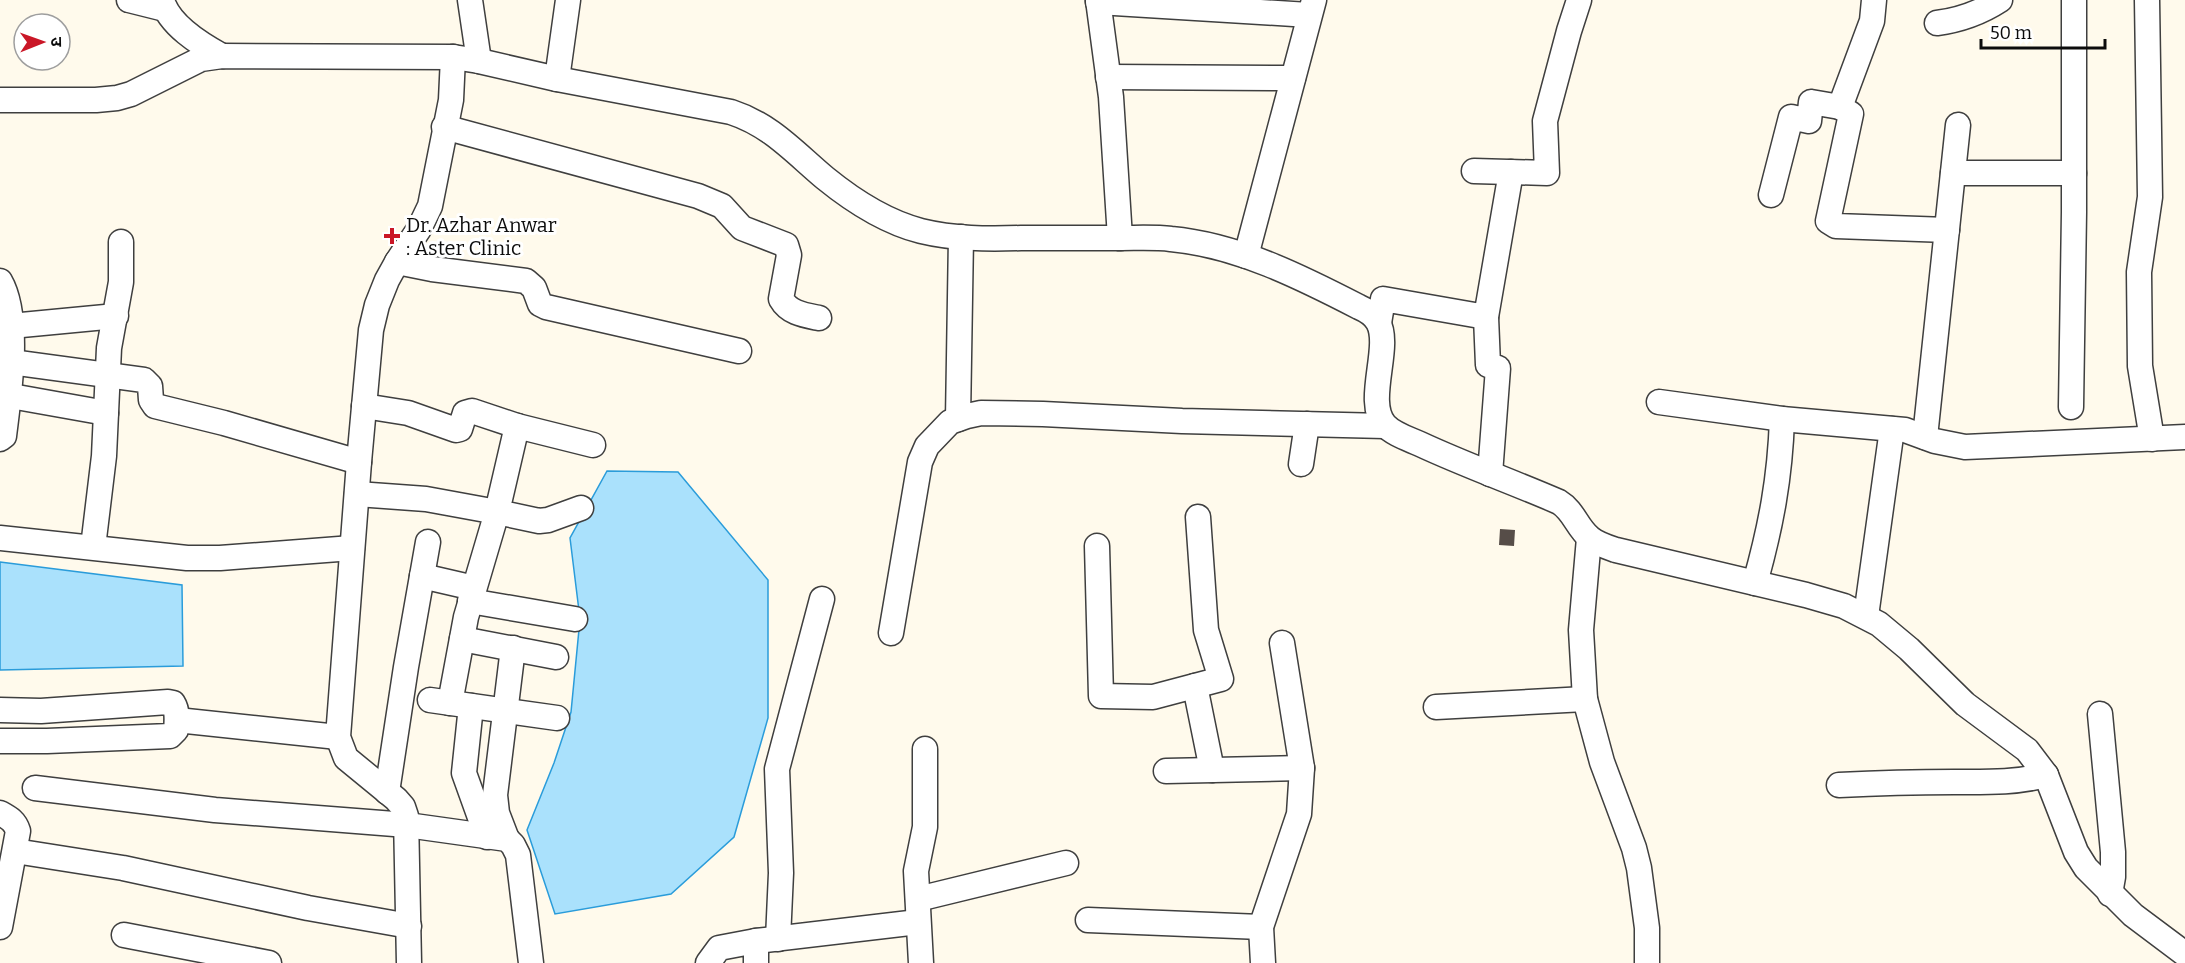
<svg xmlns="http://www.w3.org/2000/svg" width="2185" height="963" font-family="Bitter,'Noto Sans Devanagari',serif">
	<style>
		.water { fill: #aae1fc; stroke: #2a9cda; stroke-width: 1.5 }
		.building { fill: #564d48 }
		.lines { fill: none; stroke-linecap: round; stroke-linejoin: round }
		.minor-casing { stroke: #3f3f3f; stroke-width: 27 }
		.minor { stroke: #fff; stroke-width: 24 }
		.poi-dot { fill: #ca1727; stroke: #fff; stroke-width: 2 }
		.labels { text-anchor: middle; stroke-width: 6; stroke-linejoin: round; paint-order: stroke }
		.poi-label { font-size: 20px; fill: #0c0c0c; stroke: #fff; text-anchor: start }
	</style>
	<rect width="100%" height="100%" fill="#fffaec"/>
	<g class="water">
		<path d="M607 471 678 472 768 580V718L734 837 671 894 555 914 527 830 554 763 571 712 580 619 570 538Z"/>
		<path d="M0 562 182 585 183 666 0 670Z"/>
	</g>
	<path class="building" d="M1500 529 1515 530 1514 546 1499 545Z"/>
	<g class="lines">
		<defs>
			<g id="minor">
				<path d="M129 0 165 9"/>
				<path d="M162 0C169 25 200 44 222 56"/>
				<path d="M470 0 479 61"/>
				<path d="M1098 0 1111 97 1120 238"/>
				<path d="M1874 0 1872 21 1840 107 1851 114 1828 221 1836 226 1947 230"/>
				<path d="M2147 0 2150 197 2139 272 2140 366 2152 439"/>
				<path d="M1098 2 1309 15"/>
				<path d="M1937 23C1961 20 1980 13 2000 0"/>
				<path d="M1108 77 1293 78"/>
				<path d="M557 79 568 0"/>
				<path d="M0 100H96L117 98 131 94 201 59 222 56 453 57 479 61 557 79 731 112C771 125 794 152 825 178 852 200 886 222 921 231 954 239 987 239 1021 238 1054 238 1088 238 1121 238 1138 238 1155 237 1171 239 1237 245 1301 277 1359 307 1366 310 1374 315 1378 322 1392 347 1364 402 1385 425 1393 434 1409 439 1420 444 1465 465 1513 482 1559 502 1574 511 1577 528 1590 538 1597 544 1607 547 1616 550L1806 595 1844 606 1879 624 1909 649 1965 704 2027 750 2046 775 2076 852 2086 868 2133 915 2185 954"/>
				<path d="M444 127 698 196 722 206 742 228 786 245 789 255 781 299C789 313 804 315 819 318"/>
				<path d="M1474 171 1547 173 1545 121 1569 31 1579 0"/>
				<path d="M1953 173H2074"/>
				<path d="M1771 195 1791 117 1809 121 1811 102 1840 107"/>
				<path d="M1246 256 1314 0"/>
				<path d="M397 262 432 269 526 281 534 288 540 304 546 307 739 351"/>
				<path d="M0 281C21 317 9 395 4 436L0 439"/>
				<path d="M1486 317 1488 365 1498 368 1490 474"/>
				<path d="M1379 323 1383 299 1486 317 1511 172"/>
				<path d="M11 326 116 316"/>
				<path d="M11 362 144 380 150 386 151 400 155 406 224 423 359 462"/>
				<path d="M0 394 106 413"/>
				<path d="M1659 402 1782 419 1905 430 1935 441 1965 447 2185 437"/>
				<path d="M364 406 408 413 456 430 460 429 465 413 472 411 517 426 593 445"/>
				<path d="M2071 407 2074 212V0"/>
				<path d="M958 419 961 237"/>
				<path d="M517 426 497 512 539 521 548 520 581 508"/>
				<path d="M1925 437 1958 125"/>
				<path d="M1301 464 1307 424"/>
				<path d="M357 494 426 499 497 512 466 617 450 703"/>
				<path d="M0 538 187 558H220L352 548"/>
				<path d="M1589 538 1581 630 1585 699 1602 762 1634 848 1639 868 1647 928V963"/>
				<path d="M1097 546 1101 696 1153 697 1221 679 1206 630 1198 517"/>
				<path d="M93 547 104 456 109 348 121 282V242"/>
				<path d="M422 576 474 588"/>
				<path d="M1755 583C1771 526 1780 478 1782 419"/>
				<path d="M470 601 575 619"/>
				<path d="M1866 616 1892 429"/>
				<path d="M891 633 920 462 927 446 950 422 967 416 981 413 1043 414 1182 421 1385 426"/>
				<path d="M462 639 556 657"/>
				<path d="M1195 686 1212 770"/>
				<path d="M430 700 557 718"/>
				<path d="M471 706 464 773 487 837"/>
				<path d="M1436 707 1585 699"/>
				<path d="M0 710 41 711 168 702 173 703C178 711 177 721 176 730L170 736 47 741H0"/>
				<path d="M2100 714 2113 852V877L2110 894"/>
				<path d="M177 720 338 737"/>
				<path d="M1166 771 1302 768"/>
				<path d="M1839 785C1878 783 1916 782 1954 782 1986 782 2015 783 2046 775"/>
				<path d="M35 788 215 810 407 825 507 839 513 845 518 855 531 963"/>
				<path d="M387 792 406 667 428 542"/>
				<path d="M0 813C9 818 15 821 18 831L0 927"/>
				<path d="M507 839 497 813 495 795 513 648"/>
				<path d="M15 851 123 868 308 908 409 926"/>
				<path d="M918 899 1066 863"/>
				<path d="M1088 920 1261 927"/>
				<path d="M124 935 269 963"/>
				<path d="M778 939 781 873 777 769 822 599"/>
				<path d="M756 941 918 922"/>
				<path d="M409 963 406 816 403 807 396 799 346 758 338 737 359 462 371 330 377 305 387 280 397 262 419 229 430 206 451 100 453 57"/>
				<path d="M708 963 719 948 756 941V963"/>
				<path d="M921 963 916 871 925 827V749"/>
				<path d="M1263 963 1261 927 1299 814 1302 768 1282 643"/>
			</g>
		</defs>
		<use href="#minor" class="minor-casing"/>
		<use href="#minor" class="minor"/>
	</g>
	<path class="poi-dot" d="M389 227h6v6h6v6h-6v6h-6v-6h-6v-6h6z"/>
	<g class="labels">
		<g class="poi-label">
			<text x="406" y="232">Dr. Azhar Anwar<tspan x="406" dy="23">: Aster Clinic</tspan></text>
		</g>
	</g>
	<g transform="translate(42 42) rotate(89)"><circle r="28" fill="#ffffff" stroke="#9e9e9e" stroke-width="1.5"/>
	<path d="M0-4.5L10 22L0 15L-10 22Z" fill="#ca1727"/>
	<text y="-9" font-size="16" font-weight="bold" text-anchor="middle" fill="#0c0c0c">उ</text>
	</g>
	<path d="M1981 39v9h124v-9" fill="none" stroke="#0c0c0c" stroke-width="3"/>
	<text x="1990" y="39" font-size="18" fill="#0c0c0c" stroke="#ffffff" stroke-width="4.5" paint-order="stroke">50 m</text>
</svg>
